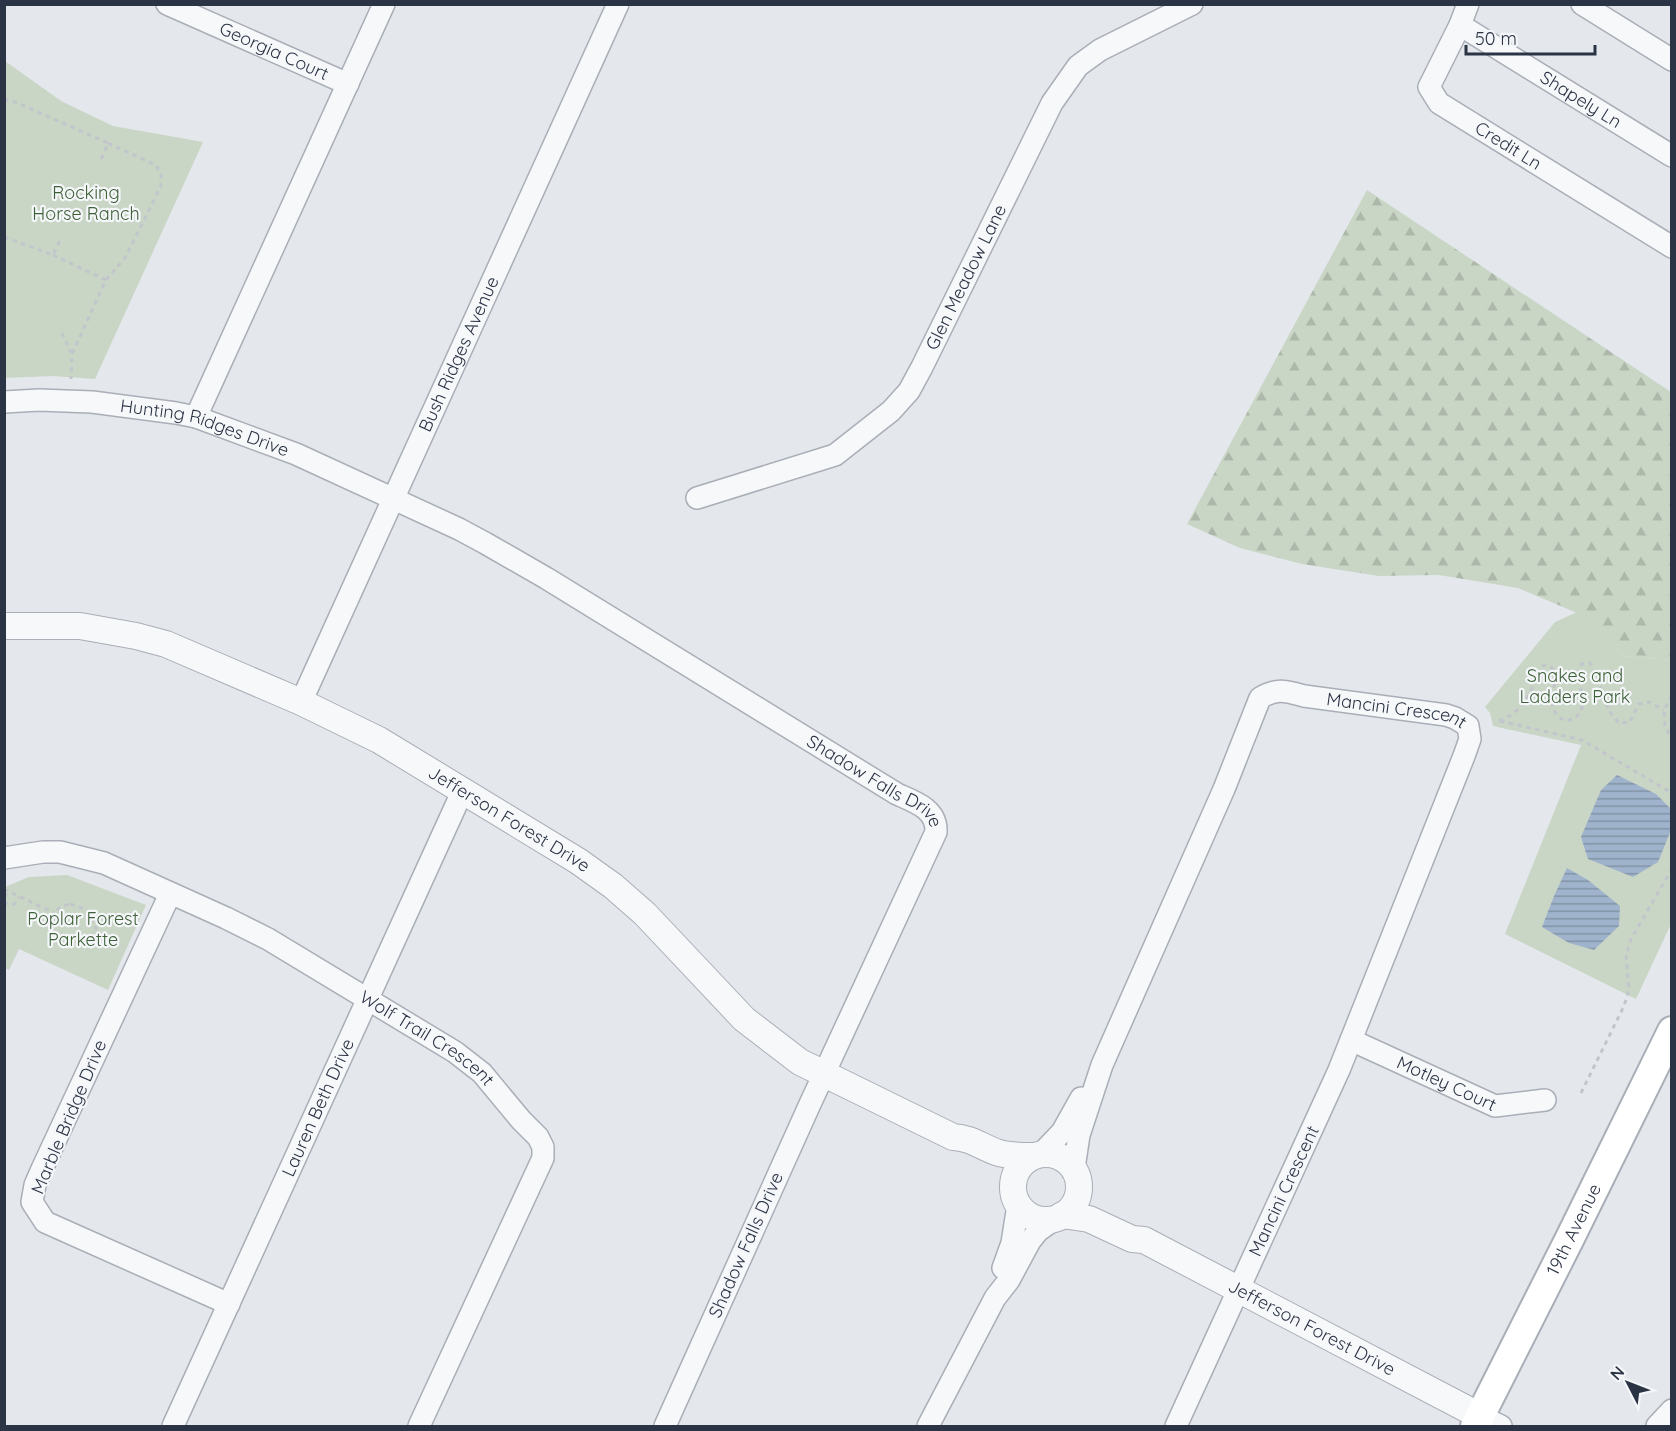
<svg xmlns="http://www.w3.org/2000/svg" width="1676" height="1431" font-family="Quicksand,sans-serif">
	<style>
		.forest { fill: url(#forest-firs) }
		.park { fill: #c9d6c5 }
		.water { fill: url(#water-rules) }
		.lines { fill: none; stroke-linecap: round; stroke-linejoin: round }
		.minor-casing { stroke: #a9aeb7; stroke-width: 24 }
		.tertiary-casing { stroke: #a9aeb7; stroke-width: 28 }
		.secondary-casing { stroke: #a9aeb7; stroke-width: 32 }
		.path { stroke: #c2c5cb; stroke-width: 3; stroke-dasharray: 4.5 4.5; stroke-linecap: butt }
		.minor { stroke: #f7f8fa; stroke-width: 21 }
		.tertiary { stroke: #f7f8fa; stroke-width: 26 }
		.secondary { stroke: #fff; stroke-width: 28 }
		.labels { text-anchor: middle; stroke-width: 4.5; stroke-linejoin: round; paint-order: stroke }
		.street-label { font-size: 18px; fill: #2b3445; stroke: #f4f6f9 }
		.park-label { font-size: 18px; fill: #3f6138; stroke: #f4f6f9 }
	</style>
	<defs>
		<pattern id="forest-firs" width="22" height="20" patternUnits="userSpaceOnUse" patternTransform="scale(1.5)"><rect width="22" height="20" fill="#c9d6c5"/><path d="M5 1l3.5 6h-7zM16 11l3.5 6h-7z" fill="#adb8ab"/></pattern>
		<pattern id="water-rules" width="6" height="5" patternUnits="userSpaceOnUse" patternTransform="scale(1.5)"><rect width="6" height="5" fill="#9fb4cc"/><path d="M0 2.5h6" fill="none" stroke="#8293a7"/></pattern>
	</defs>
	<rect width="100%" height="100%" fill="#e4e7ec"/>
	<path class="forest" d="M1367 190 1671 392V660L1624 656 1577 613 1518 588 1439 575 1379 576 1302 564 1240 548 1187 524Z"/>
	<g class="park">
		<path d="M5 61 61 101 113 126 203 142 95 379 52 376 5 378Z"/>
		<path d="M1577 612 1624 656 1671 660V924L1636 999 1505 934 1581 745 1493 726 1490 713 1485 707 1555 622Z"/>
		<path d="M67 875 146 905 108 990 19 949 9 970 5 968V887L29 877Z"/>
	</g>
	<g class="water">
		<path d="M1617 775 1656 794 1671 809V830L1658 862 1633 877 1588 859 1581 837 1601 790Z"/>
		<path d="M1567 868 1588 880 1620 906 1619 926 1594 950 1569 943 1542 927 1554 896Z"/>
	</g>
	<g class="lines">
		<defs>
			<g id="minor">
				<path id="s1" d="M167 4 348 84"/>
				<path id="s2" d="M1468 4 1460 25 1429 87 1439 103 1672 247"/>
				<path d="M1582 4 1672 60"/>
				<path id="s3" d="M1460 25 1672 156"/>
				<path id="s4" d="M4 402 39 400 92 402 176 413 196 417 296 454 459 529 485 543 546 578 897 794C915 802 937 809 936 832L810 1104 665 1426"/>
				<path d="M196 417 384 4"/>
				<path id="s5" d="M697 498 835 455 891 411 909 391 922 367 1052 103 1078 66 1100 50 1192 4"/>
				<path id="s6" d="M301 702 618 4"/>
				<path id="s7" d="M4 858 43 852H60L104 863 226 918 268 939 455 1052 482 1073 521 1120 538 1137 543 1147V1158L419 1426"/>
				<path d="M170 894 42 1169 35 1185 32 1202 45 1222 229 1304"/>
				<path id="s8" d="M1351 1040 1495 1106 1545 1100"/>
				<path d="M1041 1154 1062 1132 1081 1098"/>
				<path id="s9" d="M1074 1168 1079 1135 1102 1065 1224 789 1260 698C1277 688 1285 691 1304 696L1446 715 1455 718 1468 726 1470 739 1464 756 1339 1070 1176 1426"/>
				<path d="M1003 1268 1012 1243 1018 1205"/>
				<path d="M1480 1416 1501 1426"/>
				<path id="s10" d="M173 1426 463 790"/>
				<path d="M928 1426 995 1298 1009 1280 1030 1241 1038 1231 1055 1219"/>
				<path d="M1657 1426 1672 1410"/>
			</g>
			<g id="tertiary">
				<path id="s11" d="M4 626H80L136 636 166 644 301 702 379 740 578 861 613 886 645 914 744 1019 800 1062 953 1137C972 1138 981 1147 999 1153 1010 1156 1022 1156 1033 1156"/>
				<circle cx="1046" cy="1187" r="33"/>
				<path id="s12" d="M1062 1215 1089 1219 1132 1239 1144 1240 1480 1416"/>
			</g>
			<g id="secondary">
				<path id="s13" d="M1475 1426 1570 1238 1672 1031"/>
			</g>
		</defs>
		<use href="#minor" class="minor-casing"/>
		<use href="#tertiary" class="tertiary-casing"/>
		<use href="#secondary" class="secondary-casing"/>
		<g class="path">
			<path d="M4 99 15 102 108 143 100 162"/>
			<path d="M4 237 53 255 61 238"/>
			<path d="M53 255 106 280 72 354 71 379"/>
			<path d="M106 280 125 258 161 186V175L156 165 108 143"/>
			<path d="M62 333 71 353"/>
			<path d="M1672 696C1662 708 1661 725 1672 737"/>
			<path d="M1499 721C1527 709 1529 694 1541 668L1544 665 1550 666C1564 682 1539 707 1565 721 1595 715 1577 690 1579 668L1582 664 1590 663 1592 666 1609 711 1618 722 1629 723 1639 704 1649 702 1664 710"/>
			<path d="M1500 721 1582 740 1672 793"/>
			<path d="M4 889 54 913"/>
			<path d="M4 897 9 891"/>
			<path d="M4 902 9 905 14 904 19 897"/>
			<path d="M70 904C90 910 94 914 97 935L90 940 73 944 57 935 51 924C54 911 57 907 70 904Z"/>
			<path d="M97 935 122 946"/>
			<path d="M1581 1093 1624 1006 1629 990 1626 955 1631 939 1672 869"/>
		</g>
		<use href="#minor" class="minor"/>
		<use href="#tertiary" class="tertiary"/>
		<use href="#secondary" class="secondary"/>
	</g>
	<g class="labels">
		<g class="street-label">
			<text dy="6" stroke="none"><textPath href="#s1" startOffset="117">Georgia Court</textPath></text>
			<text dy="6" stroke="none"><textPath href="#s3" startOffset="142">Shapely Ln</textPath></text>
			<text dy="6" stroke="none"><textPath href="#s2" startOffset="192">Credit Ln</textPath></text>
			<text dy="6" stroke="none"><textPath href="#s5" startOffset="370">Glen Meadow Lane</textPath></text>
			<text dy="6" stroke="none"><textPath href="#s6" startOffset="382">Bush Ridges Avenue</textPath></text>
			<text dy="6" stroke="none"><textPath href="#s4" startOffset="204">Hunting Ridges Drive</textPath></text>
			<text dy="6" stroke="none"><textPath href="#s9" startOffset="646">Mancini Crescent</textPath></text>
			<text dy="6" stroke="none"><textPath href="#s4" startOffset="966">Shadow Falls Drive</textPath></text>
			<text dy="6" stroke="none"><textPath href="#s11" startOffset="550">Jefferson Forest Drive</textPath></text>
			<text dy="6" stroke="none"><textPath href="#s7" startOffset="470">Wolf Trail Crescent</textPath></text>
			<text dy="6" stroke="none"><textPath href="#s8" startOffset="105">Motley Court</textPath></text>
			<text dy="6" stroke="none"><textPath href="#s10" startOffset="350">Lauren Beth Drive</textPath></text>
			<text transform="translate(69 1117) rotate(-67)" y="6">Marble Bridge Drive</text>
			<text transform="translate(1284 1191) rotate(-65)" y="6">Mancini Crescent</text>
			<text dy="6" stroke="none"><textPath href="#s13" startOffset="220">19th Avenue</textPath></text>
			<text transform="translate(746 1245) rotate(-66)" y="6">Shadow Falls Drive</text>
			<text dy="6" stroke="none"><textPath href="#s12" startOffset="276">Jefferson Forest Drive</textPath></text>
		</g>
		<g class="park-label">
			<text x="86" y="199">Rocking<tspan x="86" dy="21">Horse Ranch</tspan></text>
			<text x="1575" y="682">Snakes and<tspan x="1575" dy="21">Ladders Park</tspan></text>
			<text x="83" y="925">Poplar Forest<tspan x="83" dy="21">Parkette</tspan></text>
		</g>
	</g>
	<rect width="1676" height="1431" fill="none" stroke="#2b3445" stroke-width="12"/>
	<g transform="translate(1628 1383) rotate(312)" stroke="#f4f6f9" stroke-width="4.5" paint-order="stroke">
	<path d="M0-4.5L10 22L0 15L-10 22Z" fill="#2b3445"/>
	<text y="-9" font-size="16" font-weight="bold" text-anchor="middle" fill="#2b3445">N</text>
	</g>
	<path d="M1466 45v9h129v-9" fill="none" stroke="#2b3445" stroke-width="3"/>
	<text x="1475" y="45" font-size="18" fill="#2b3445" stroke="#f4f6f9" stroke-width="4.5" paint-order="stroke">50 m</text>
</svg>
